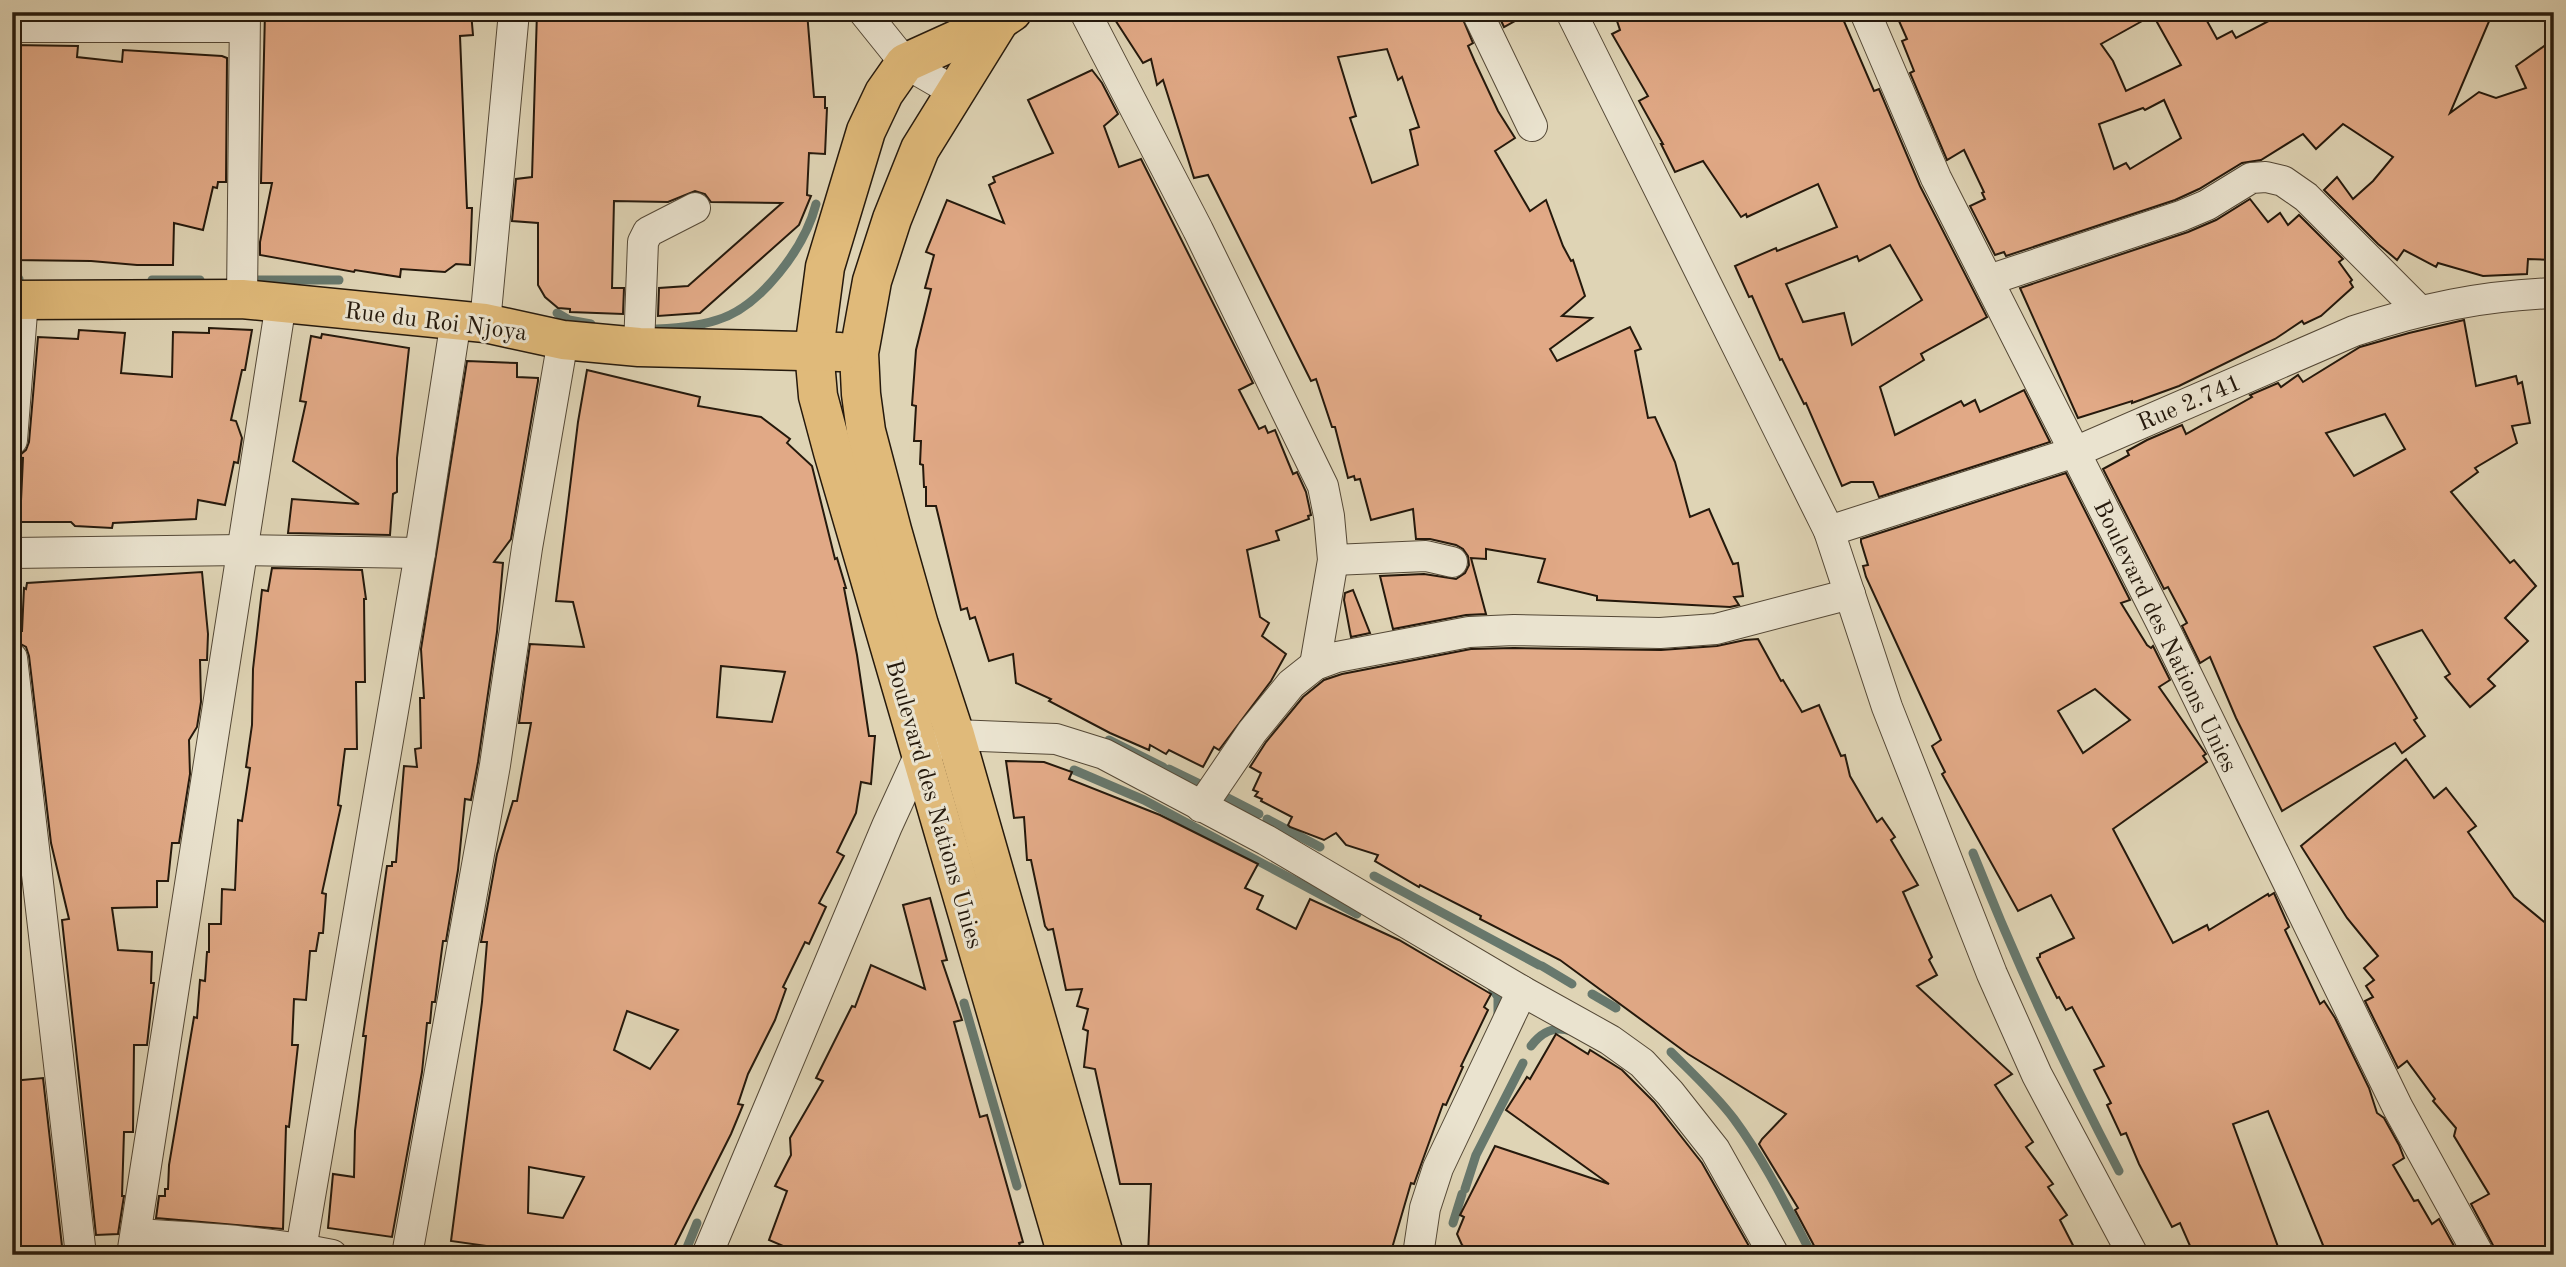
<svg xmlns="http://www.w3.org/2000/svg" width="2566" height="1267" font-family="'Old Standard TT',serif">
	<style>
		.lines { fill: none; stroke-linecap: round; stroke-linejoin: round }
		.stream { stroke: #67786d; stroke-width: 9 }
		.building { fill: #e1a986; stroke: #25190c; stroke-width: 2; fill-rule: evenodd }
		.minor-casing { stroke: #544836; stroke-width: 32 }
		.major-casing { stroke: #25190c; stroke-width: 41 }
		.minor { stroke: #eae3cf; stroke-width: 30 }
		.major { stroke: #e0ba7a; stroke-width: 38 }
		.labels { text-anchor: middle; stroke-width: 6; stroke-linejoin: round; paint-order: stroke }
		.street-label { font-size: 24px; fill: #25190c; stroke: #eae3cf }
	</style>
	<rect width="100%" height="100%" fill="#dfd4b5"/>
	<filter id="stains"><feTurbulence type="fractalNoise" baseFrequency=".00286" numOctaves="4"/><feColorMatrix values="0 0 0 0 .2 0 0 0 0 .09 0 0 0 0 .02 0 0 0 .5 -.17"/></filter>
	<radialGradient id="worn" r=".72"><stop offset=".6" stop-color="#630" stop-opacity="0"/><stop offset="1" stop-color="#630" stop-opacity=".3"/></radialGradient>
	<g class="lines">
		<g class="stream">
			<path d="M12 279H19"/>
			<path d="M152 280H200"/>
			<path d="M251 280H339"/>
			<path d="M557 313 569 320 591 324"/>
			<path d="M646 329C668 329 696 327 717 320 761 307 805 247 816 204"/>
			<path d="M1109 740 1163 767"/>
			<path d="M1169 769 1202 785"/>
			<path d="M1074 770 1144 800 1357 914"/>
			<path d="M1224 796 1259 814"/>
			<path d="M1267 819 1320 847"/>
			<path d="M1973 853C2016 962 2065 1068 2119 1171"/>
			<path d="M1374 876 1539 965"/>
			<path d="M1542 966 1572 984"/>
			<path d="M1492 988 1498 997V1015"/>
			<path d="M1592 994 1616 1008"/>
			<path d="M964 1003 1017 1186"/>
			<path d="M1531 1046C1541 1033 1553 1025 1571 1031"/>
			<path d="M1671 1052C1693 1074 1716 1095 1734 1119 1765 1161 1788 1209 1812 1255"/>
			<path d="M1465 1189 1476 1155 1523 1063"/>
			<path d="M1453 1223 1462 1194"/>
			<path d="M684 1255 697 1223"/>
		</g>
	</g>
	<g class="building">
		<path d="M265 12H341V14L471 12 473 35 460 36 467 208H472L470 265 456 264 445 272 401 269 400 277 355 270 354 272 260 255V242L272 183H261Z"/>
		<path d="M537 12H807L814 97H825V108H827L825 154 809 153 807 195 811 196 799 225 700 313 658 316 659 288 688 286 782 203 711 202 705 194 695 191 668 202 614 201 612 288H624L623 314 570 312V309L558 308 545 297 538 285V223L512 221 516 179 532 177Z"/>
		<path d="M1110 12H1460L1473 43 1468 46 1475 62 1498 111 1515 138 1495 151 1530 211 1546 200 1563 246 1571 261 1573 260 1585 296 1562 316 1592 318 1550 349 1557 361 1630 327 1641 349 1635 351 1648 418 1655 417 1675 462 1690 517 1709 509 1733 564 1738 563 1743 596 1734 597 1739 605 1730 607 1597 600V596L1538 582 1545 559 1486 549V559L1471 558 1486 614 1466 615 1393 629 1380 576 1424 574 1456 579 1465 573 1469 565 1468 556 1463 549 1456 545 1430 539H1416L1413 509 1371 520 1360 479 1355 480 1354 476 1348 478 1335 427H1332L1316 379 1311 381 1208 175 1194 178 1163 80 1157 85 1151 59 1143 63ZM1387 49 1398 80 1402 77 1419 127 1410 130 1418 165 1372 183 1350 118 1356 116 1338 57Z"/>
		<path d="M1497 12H1531L1504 27Z"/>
		<path d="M1614 12H1840L1874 91 1879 89 1920 186 1987 317 1921 354 1924 360 1880 387 1895 435 1961 401 1964 406 1975 400 1980 412 2024 390 2050 442 1879 497 1873 482H1851L1842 486 1806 403 1804 404 1782 359 1780 360 1752 296 1749 297 1735 266 1776 248 1777 251 1837 227 1818 184 1747 217 1746 214 1741 217 1703 161 1675 172 1661 144H1663L1639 101 1648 96 1612 34 1620 30ZM1890 245 1922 300 1852 345 1844 313 1803 322 1786 284 1857 256 1859 261Z"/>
		<path d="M1895 12H2202L2217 39 2232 31 2236 38 2286 12H2493L2450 113 2479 92 2496 98 2526 88 2516 66 2554 39V260L2528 259 2527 274 2483 276 2438 263 2436 267 2404 250 2397 260 2378 244 2324 190 2337 177 2353 199 2373 181 2393 157 2343 124 2316 149 2303 134 2261 160 2242 163 2199 189 2175 200 2006 256 2004 252 1995 255 1970 206 1985 199 1982 193 1984 192 1964 150 1947 160 1910 73 1914 71 1902 41 1907 39ZM2153 15 2181 65 2126 91 2113 61 2101 44ZM2164 100 2181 138 2130 169 2126 163 2114 169 2099 124 2143 108 2145 110Z"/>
		<path d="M12 45 78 46 77 57 122 62 123 50 222 56 227 58 226 182H218L217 188 213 187 203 230 174 223 173 265H137L91 261 12 260Z"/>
		<path d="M1092 70 1102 83 1118 114 1104 126 1119 167 1141 159 1253 383 1239 390 1259 429 1265 426 1268 433 1275 430 1293 474 1297 472 1306 492 1311 515 1308 516 1309 519 1276 531 1279 540 1247 550 1260 617 1269 623 1262 636 1286 654 1271 681 1219 750 1214 747 1203 767 1169 750 1166 754 1150 745 1149 750 1110 733 1049 701 1051 699 1016 683 1013 654 989 661 975 617 970 619 967 608 961 610 936 506H926V487H924L923 465 920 464 921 441H914L916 406 912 405 916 350 931 289 925 288 934 255 926 252 947 200 1004 223 989 185 995 182 993 177 1053 153 1028 100Z"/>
		<path d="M2250 199 2268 222 2280 213 2288 225 2299 215 2343 259 2339 262 2352 280 2350 282 2353 287 2321 316 2304 324 2302 321 2275 339 2179 386 2132 403V401L2078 418 2020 288 2188 232 2216 220Z"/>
		<path d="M2464 320 2476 386 2516 376 2518 384 2522 382 2530 423 2512 426 2517 443 2475 468 2478 472 2451 492 2510 563 2514 560 2536 586 2505 618 2528 641 2488 679 2495 686 2470 707 2445 677 2450 674 2422 630 2374 647 2417 718 2414 720 2425 736 2402 753 2395 743 2282 811 2236 718 2210 657 2200 663 2182 626 2187 623 2168 587 2164 589 2103 469 2129 455 2127 451 2147 440 2182 425 2186 434 2252 397 2250 395 2278 383 2281 387 2298 375 2303 382 2360 347 2409 333ZM2385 414 2405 449 2354 476 2326 433Z"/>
		<path d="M209 328 252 330 245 370H242L231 420 236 421 242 438 238 463 234 462 225 505 198 500 196 519 113 523 112 528 75 526 71 522H20L23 458 12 457 20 455 26 450 29 442 38 337 78 339 79 330 125 333 121 373 172 377 173 332 209 333Z"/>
		<path d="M322 334 409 348 397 458V492L393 494 390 535 288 533 292 499 359 504 293 461 306 402 300 401 311 336 321 338Z"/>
		<path d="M467 361 517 363V377L538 378V381L511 539 494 562 503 563 497 632 478 762 471 800 465 799 458 870 446 941H443L435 1002H432L430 1023H427L422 1072 392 1237 328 1228 333 1174 354 1177 355 1131 366 1036H363L387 866H392V862H396L404 766 417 767 415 749 421 748 420 698H424L421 649Z"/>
		<path d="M587 370 700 397 698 406 761 417 790 439 787 443 812 466 835 559 837 558 846 588H844L857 655 869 736H875L871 784 861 782 856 813 837 852 844 856 819 903 826 907 809 944 805 942 783 987 786 989 775 1020 748 1074 738 1104 743 1105 731 1134 670 1255H491L494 1247 451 1241 482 1002 487 942H481L497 854 513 801H517L531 723H519L530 644 584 647 573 602 556 601 578 422ZM721 666 785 672 772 722 717 717ZM627 1011 678 1030 650 1069 614 1050ZM529 1167 584 1177 563 1218 528 1213Z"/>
		<path d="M2066 473 2130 600 2121 603 2147 645 2151 648 2153 646 2170 680 2159 687 2206 754 2203 756 2207 762 2113 829 2173 943 2207 925 2209 930 2268 894 2269 896 2274 893 2289 927 2285 930 2320 1004 2324 1001 2335 1018 2369 1088 2377 1113 2384 1118 2399 1145 2404 1158 2393 1165 2414 1201 2418 1200 2432 1224 2439 1219 2459 1255H2327L2268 1111 2233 1124 2281 1255H2194L2180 1223 2172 1227 2139 1164 2126 1133 2121 1135 2107 1105 2111 1103 2094 1070 2104 1066 2072 1007 2066 1010 2059 997 2057 998 2037 958 2040 957V954L2074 938 2051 895 2018 911 1942 774 1945 772 1932 746 1941 740 1866 577 1863 566 1868 565 1861 542V539ZM2095 689 2130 720 2083 753 2058 711Z"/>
		<path d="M272 568 362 570 366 599H364L365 682H356L357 749H345L338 805 341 806 322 893 326 894 323 933H319L316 951H310L306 1000 294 999 292 1045H298L289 1127 286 1126 283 1229 156 1218 159 1196H165V1189H168L169 1165 194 1017 197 1018 200 980 205 981 207 952H209V924H221L222 889 235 890 238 820 242 821 250 768 246 767 252 725 253 669 262 590 268 591Z"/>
		<path d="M202 572 208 634 207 660H200L201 702 197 727 189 740 190 774 179 843H172L168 881H157V907L112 908 118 950 152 952 151 983H154L147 1045H134L133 1132H124L122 1196H124L118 1234 96 1235 62 920 69 919 51 843 29 656 26 647 17 642 18 631H22L24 588 26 589 27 583Z"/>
		<path d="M1353 590 1370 633 1351 637 1344 600 1345 593Z"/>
		<path d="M1758 639 1781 681 1783 680 1802 712 1819 705 1841 756 1845 755 1850 776 1877 822 1882 818 1895 837 1891 840 1918 885 1903 892 1932 957 1929 960 1937 975 1917 986 2012 1074 1995 1085 2033 1142 2026 1147 2053 1184 2048 1187 2067 1215 2060 1220 2078 1255H1819L1795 1210 1798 1208 1759 1144 1762 1139 1786 1114 1688 1054 1560 960 1480 919 1481 916 1420 885 1419 887 1375 861 1378 855 1346 845 1336 833 1324 840 1290 827 1288 825 1292 817 1261 801 1262 799 1255 796 1258 792 1253 790 1261 773 1250 767 1266 742 1303 697 1324 680 1342 674 1471 649 1514 648 1661 650 1717 646 1745 640Z"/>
		<path d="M2406 759 2434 798 2446 788 2476 826 2468 832 2514 897 2554 930V1255H2496L2494 1247 2471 1204 2489 1194 2454 1136 2456 1128 2433 1101 2435 1099 2407 1061 2398 1068 2365 1001 2373 997 2366 986 2374 980 2364 968 2378 956 2347 918 2301 846Z"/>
		<path d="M1006 761 1044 762 1072 772 1069 779 1160 815 1258 864 1245 888 1263 896 1257 909 1296 929 1310 899 1399 940 1491 994 1484 1007 1488 1010 1461 1066 1463 1067 1446 1105 1443 1104 1414 1184 1411 1183 1390 1255H1148L1151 1184H1120L1095 1069 1084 1067 1088 1031 1083 1029 1088 1009 1077 1006 1082 989 1066 990 1053 929 1048 930 1045 926 1031 860H1027L1024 817 1014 818Z"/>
		<path d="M930 898 947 960 942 961 962 1020 954 1022 980 1117 987 1115 1023 1242 1019 1243 1023 1255H786L788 1248 769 1240 787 1191 775 1186 791 1155 790 1138 823 1081 816 1078 852 1006 855 1007 871 965 925 989 903 905Z"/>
		<path d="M1556 1034 1588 1054 1590 1050 1622 1070 1654 1102 1702 1163 1754 1255H1478L1462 1245 1457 1234 1464 1217 1460 1215 1495 1146 1609 1184 1506 1110 1527 1077 1530 1079Z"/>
		<path d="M43 1078 63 1255H12V1081Z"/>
	</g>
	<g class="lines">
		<defs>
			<g id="minor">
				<path d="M864 12 905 63 955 92"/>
				<path d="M1085 12 1198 230 1323 486 1329 516 1333 560 1315 665"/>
				<path d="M1477 12 1532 126"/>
				<path d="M1571 12 1829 531 1887 707 1992 974 2037 1075 2133 1255"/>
				<path d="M1865 12 1936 178 2163 626 2398 1108 2479 1255"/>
				<path d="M12 27H244"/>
				<path d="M1989 280 2181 216 2207 205 2251 178 2266 177 2283 181 2306 197 2420 311"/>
				<path d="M242 299 245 12"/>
				<path d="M485 323 514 12"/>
				<path d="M639 347 643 242 648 232 695 208"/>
				<path d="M12 440 23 300"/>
				<path d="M1829 531 2075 452 2354 331C2424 308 2480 296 2554 293"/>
				<path d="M12 553 243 550 420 553"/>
				<path d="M1333 560 1426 556 1452 562"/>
				<path d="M12 658 81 1255"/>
				<path d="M1201 807 1252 732 1291 684 1315 665 1337 657 1469 632 1514 630 1660 633 1716 629 1850 594"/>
				<path d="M136 1234C201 1238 267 1241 332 1255"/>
				<path d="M132 1255 281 303"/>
				<path d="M300 1255 420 553 456 320"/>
				<path d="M407 1255 495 765 527 548 563 340"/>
				<path d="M707 1255 887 826 920 754 955 735 1056 739 1104 754 1266 840 1522 991 1610 1040 1642 1063 1670 1093 1715 1150 1774 1255"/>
				<path d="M1418 1255 1425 1208 1438 1168 1522 991"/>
			</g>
			<g id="major">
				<path d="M1012 12 1000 20 905 63 884 93 866 131 825 267 814 350 818 396 833 452 1067 1255"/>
				<path d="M1000 20 920 149 892 219 872 281 859 353 861 394 866 431 892 530 919 625 955 735 1104 1255"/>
				<path d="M12 300 242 299 485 323 563 340 639 347 840 352"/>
			</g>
		</defs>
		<use href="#minor" class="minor-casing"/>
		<use href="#major" class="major-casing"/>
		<use href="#minor" class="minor"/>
		<use href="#major" class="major"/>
	</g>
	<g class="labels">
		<g class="street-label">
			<text transform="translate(436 321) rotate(7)" y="8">Rue du Roi Njoya</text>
			<text transform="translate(2189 402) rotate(-23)" y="8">Rue 2.741</text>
			<text transform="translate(2166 636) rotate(64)" y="8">Boulevard des Nations Unies</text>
			<text transform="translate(935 804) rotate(74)" y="8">Boulevard des Nations Unies</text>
		</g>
	</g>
	<rect width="2566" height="1267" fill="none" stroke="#dfd4b5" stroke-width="42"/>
	<rect x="14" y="14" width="2538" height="1239" fill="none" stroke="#25190c" stroke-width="3.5"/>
	<rect x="21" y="21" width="2524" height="1225" fill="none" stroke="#25190c" stroke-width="2"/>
	<rect width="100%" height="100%" filter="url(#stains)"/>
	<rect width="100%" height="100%" fill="url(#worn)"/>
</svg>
